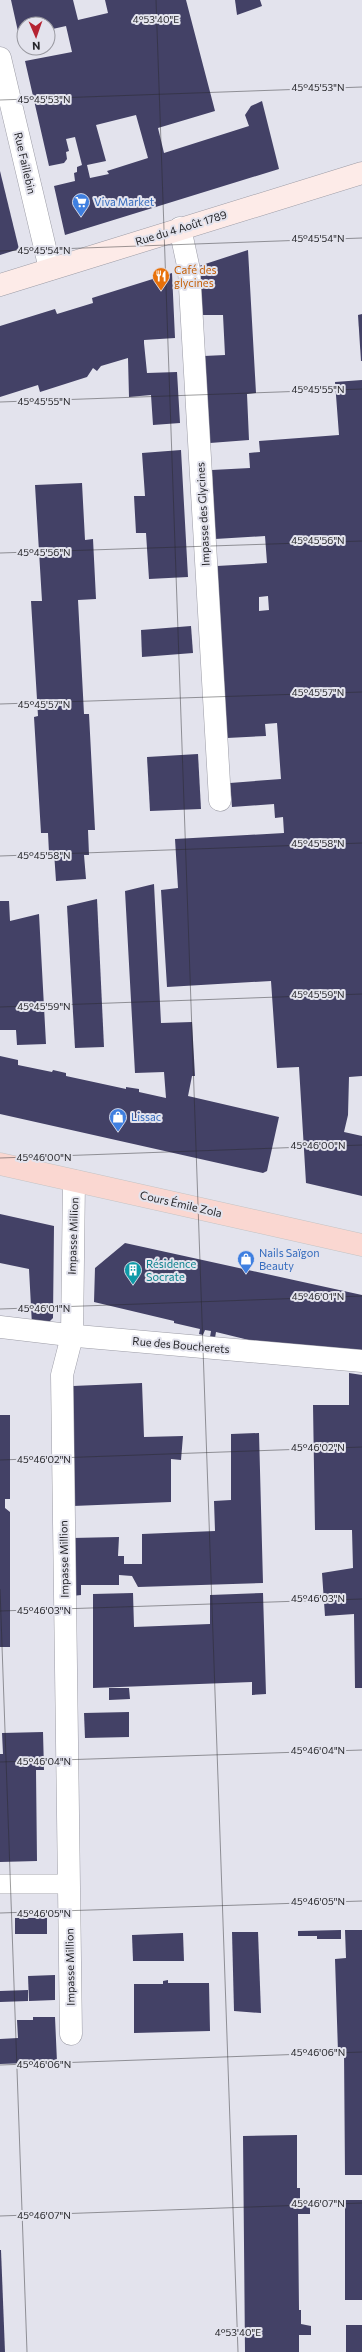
<svg xmlns="http://www.w3.org/2000/svg" width="362" height="2352" font-family="Commissioner,sans-serif">
	<style>
		.building { fill: #434166; fill-rule: evenodd }
		.lines { fill: none; stroke-linecap: round; stroke-linejoin: round }
		.lane-casing { stroke: #9c9ca6; stroke-width: 20 }
		.street-casing { stroke: #9c9ca6; stroke-width: 23 }
		.secondary-casing { stroke: #9c9ca6; stroke-width: 23 }
		.primary-casing { stroke: #c3c3c4; stroke-width: 23 }
		.lane { stroke: #fff; stroke-width: 19 }
		.street { stroke: #fff; stroke-width: 22 }
		.secondary { stroke: #fdebe8; stroke-width: 22 }
		.primary { stroke: #fad7d1; stroke-width: 22 }
		.ticks { fill: none; stroke: #27272b; stroke-width: 1; stroke-opacity: 0.45 }
		.labels { text-anchor: middle; stroke-width: 4; stroke-linejoin: round; paint-order: stroke }
		.street-label { font-size: 11px; fill: #27272b; stroke: #e3e3ed }
		.shop-label { font-size: 11px; fill: #366cbe; stroke: #e3e3ed; text-anchor: start }
		.food-label { font-size: 11px; fill: #c56008; stroke: #e3e3ed; text-anchor: start }
		.culture-label { font-size: 11px; fill: #0d838f; stroke: #e3e3ed; text-anchor: start }
		.ticks-label { font-size: 10px; text-anchor: middle; fill: #27272b; stroke: #e3e3ed; stroke-width: 4; stroke-linejoin: round; paint-order: stroke }
	</style>
	<rect width="100%" height="100%" fill="#e3e3ed"/>
	<g class="building">
		<path d="M11,0H73L78,20L108,13L105,0H186L215,111L158,128L164,153L249,126L245,115L251,106L262,101L279,169L65,235L54,186L75,181L74,173L77,172V167L82,165L75,137L66,139L69,151L66,152L67,159L64,163L49,166L25,61L72,52L66,26L48,30V24H24V35L19,36ZM136,115L148,158L107,171L109,174L90,178L87,165L106,161L96,125Z"/>
		<polygon points="235,0 260,0 262,6 237,15"/>
		<polygon points="0,171 19,249 0,255"/>
		<polygon points="248,250 256,393 247,394 249,440 210,443 204,356 225,355 223,315 202,315 199,266"/>
		<polygon points="172,273 175,338 144,340 144,343 147,373 177,372 180,423 153,425 151,395 129,397 128,358 101,366 97,371 93,368 87,377 40,392 38,385 0,397 0,326 55,309 57,314 93,303 92,298"/>
		<polygon points="362,314 362,361 361,361 358,315"/>
		<path d="M362,380V1076L349,1077L348,1115L344,1132L362,1136V1196L306,1183L299,1067L277,1068L271,981L167,987L161,890L178,888L175,839L284,833L283,817L275,818L274,804L232,807L230,783L281,779L277,723L265,724L266,736L227,738L217,566L267,563L265,536L215,539L212,470L250,468L249,453L260,452L259,441L339,435L335,382ZM268,596L269,610L259,611V597Z"/>
		<polygon points="181,450 188,577 149,579 146,533 136,533 134,496 145,496 142,453"/>
		<polygon points="82,483 85,540 93,539 96,599 78,600 84,714 89,714 95,830 88,830 89,855 84,855 86,879 56,881 54,852 49,853 48,833 41,833 34,717 38,716 31,601 42,601 35,485"/>
		<polygon points="191,626 193,653 142,657 141,630"/>
		<polygon points="198,754 201,809 150,811 147,757"/>
		<polygon points="154,884 161,1023 192,1022 195,1076 192,1076 188,1096 279,1117 267,1171 263,1173 0,1114 0,1056 18,1060 18,1065 52,1072 53,1070 66,1073 66,1076 126,1089 126,1087 139,1089 139,1092 166,1098 164,1072 135,1073 125,891"/>
		<polygon points="97,899 104,1047 75,1048 67,906"/>
		<polygon points="0,901 9,901 10,921 39,914 46,1044 17,1045 16,1030 0,1030"/>
		<polygon points="0,1214 54,1226 53,1318 45,1326 32,1325 29,1269 0,1263"/>
		<polygon points="125,1243 362,1295 362,1357 261,1343 216,1332 215,1338 210,1337 211,1331 205,1330 203,1335 199,1334 200,1329 174,1323 174,1321 94,1302 95,1268"/>
		<polygon points="349,1373 362,1375 362,1688 355,1688 354,1614 325,1616 322,1573 353,1568 352,1530 315,1530 313,1405 349,1405"/>
		<polygon points="142,1383 144,1437 183,1436 181,1460 171,1459 171,1502 73,1506 73,1386"/>
		<polygon points="0,1415 10,1415 10,1499 5,1499 5,1508 10,1512 10,1647 0,1647"/>
		<polygon points="259,1433 263,1583 138,1587 132,1576 119,1575 119,1585 81,1585 81,1595 72,1596 72,1538 119,1537 118,1556 124,1556 124,1564 142,1564 142,1534 215,1531 214,1501 231,1500 231,1434"/>
		<polygon points="133,1593 134,1627 210,1624 210,1595 263,1593 266,1694 252,1695 252,1682 93,1688 93,1594"/>
		<polygon points="109,1688 129,1688 130,1699 109,1700"/>
		<polygon points="129,1712 129,1737 85,1738 84,1713"/>
		<polygon points="43,1732 44,1770 36,1770 37,1861 0,1862 0,1754 3,1754 2,1733"/>
		<rect x="15" y="1918" width="32" height="16"/>
		<polygon points="341,1930 341,1939 317,1939 317,1936 298,1936 298,1931"/>
		<polygon points="345,1930 362,1930 362,2175 345,2175 344,2051 338,2052 335,1959 346,1958"/>
		<polygon points="232,1932 258,1932 261,2013 234,2011"/>
		<polygon points="183,1933 184,1961 133,1961 132,1935"/>
		<polygon points="55,1975 55,2000 29,2001 28,1976"/>
		<polygon points="168,1980 168,1983 209,1983 210,2031 134,2033 134,1984 163,1984 163,1981"/>
		<polygon points="28,1990 28,2001 0,2002 0,1991"/>
		<polygon points="33,2017 55,2017 57,2062 0,2064 0,2039 18,2038 17,2020 33,2020"/>
		<polygon points="297,2135 297,2188 300,2188 300,2202 307,2202 310,2205 310,2214 298,2214 299,2310 301,2310 301,2324 311,2326 311,2335 299,2335 299,2352 245,2352 243,2136"/>
		<rect x="345" y="2200" width="17" height="100"/>
		<polygon points="0,2250 1,2250 5,2352 0,2352"/>
		<rect x="346" y="2325" width="16" height="27"/>
	</g>
	<g class="lines">
		<g class="lane-casing">
			<polyline id="lane" points="0,1884 69,1884"/>
		</g>
		<g class="street-casing">
			<g id="street">
				<polyline points="0,58 50,269"/>
				<polyline points="180,228 189,270 220,800"/>
				<polyline points="0,1327 77,1336 362,1361"/>
				<polyline points="71,2034 62,1375 72,1336 74,1181"/>
			</g>
		</g>
		<g class="secondary-casing">
			<polyline id="secondary" points="0,285 362,173"/>
		</g>
		<g class="primary-casing">
			<polyline id="primary" points="0,1164 362,1245"/>
		</g>
		<use href="#lane" class="lane"/>
		<use href="#street" class="street"/>
		<use href="#secondary" class="secondary"/>
		<use href="#primary" class="primary"/>
	</g>
	<path class="ticks" d="M156,0L238,2352M0,100L362,87M0,251L362,238M0,402L362,389M0,553L362,541M0,704L362,692M0,856L362,843M0,1007L362,994M0,1158L362,1145M0,1309L362,1296M0,1460L362,1447M0,1589L27,2352M0,1611L362,1599M0,1762L362,1750M0,1913L362,1901M0,2065L362,2052M0,2216L362,2203"/>
	<defs>
		<g id="supermarket-pin" transform="scale(0.9)"><path d="M0 17L-7.5 6A9.5 9.5 0 1 1 7.5 6Z" fill="#3f7fe0" stroke="#e3e3ed"/><path d="M-6-5.5h2.5l.6 2H6L4.5 2H-2.5L-4.4-4H-6ZM-1.5 3.2a1.3 1.3 0 1 0 .1 0ZM3 3.2a1.3 1.3 0 1 0 .1 0Z" fill="#fff"/></g>
		<g id="restaurant-pin" transform="scale(0.9)"><path d="M0 17L-7.5 6A9.5 9.5 0 1 1 7.5 6Z" fill="#e8710a" stroke="#e3e3ed"/><path d="M-5-6h1v4h1v-4h1v4h1v-4h1v5L-1.5 .5V6h-2V.5L-5-1ZM5-6V6H3V1.5H1.5Q1.5-4 5-6Z" fill="#fff"/></g>
		<g id="shop-pin" transform="scale(0.9)"><path d="M0 17L-7.5 6A9.5 9.5 0 1 1 7.5 6Z" fill="#3f7fe0" stroke="#e3e3ed"/><path d="M-5-2.5h2.3a2.7 3.5 0 0 1 5.4 0H5L5.5 6h-11ZM-1.5-2.5h3a1.5 2.3 0 0 0-3 0Z" fill="#fff"/></g>
		<g id="building-pin" transform="scale(0.9)"><path d="M0 17L-7.5 6A9.5 9.5 0 1 1 7.5 6Z" fill="#0f9aa8" stroke="#e3e3ed"/><path d="M-4-6H4V6H1V3H-1V6H-4ZM-2.5-4.3h1.7v1.8h-1.7ZM.8-4.3h1.7v1.8H.8ZM-2.5-1h1.7V.8h-1.7ZM.8-1h1.7V.8H.8Z" fill="#fff"/></g>
	</defs>
	<g fill-rule="evenodd">
		<use href="#supermarket-pin" x="81" y="202"/>
		<use href="#restaurant-pin" x="161" y="276"/>
		<use href="#shop-pin" x="118" y="1117"/>
		<use href="#shop-pin" x="246" y="1259"/>
		<use href="#building-pin" x="133" y="1270"/>
	</g>
	<g class="labels">
		<g class="street-label">
			<text transform="translate(25 163) rotate(77)" y="4">Rue Faillebin</text>
			<text transform="translate(181 228) rotate(-17)" y="4">Rue du 4 Août 1789</text>
			<text transform="translate(203 514) rotate(-93)" y="4">Impasse des Glycines</text>
			<text transform="translate(181 1204) rotate(13)" y="4">Cours Émile Zola</text>
			<text transform="translate(73 1236) rotate(-88)" y="4">Impasse Million</text>
			<text transform="translate(181 1345) rotate(5)" y="4">Rue des Boucherets</text>
			<text transform="translate(64 1559) rotate(-91)" y="4">Impasse Million</text>
			<text transform="translate(70 1967) rotate(-91)" y="4">Impasse Million</text>
		</g>
		<g class="shop-label">
			<text x="94" y="206">Viva Market</text>
			<text x="131" y="1121">Lissac</text>
			<text x="259" y="1257">Nails Saïgon<tspan x="259" dy="13">Beauty</tspan></text>
		</g>
		<g class="food-label">
			<text x="174" y="274">Café des<tspan x="174" dy="13">glycines</tspan></text>
		</g>
		<g class="culture-label">
			<text x="146" y="1268">Résidence<tspan x="146" dy="13">Socrate</tspan></text>
		</g>
	</g>
	<g class="ticks-label">
		<text x="156" y="23">4°53'40"E</text>
		<text x="318" y="91">45°45'53"N</text>
		<text x="44" y="103">45°45'53"N</text>
		<text x="318" y="242">45°45'54"N</text>
		<text x="44" y="254">45°45'54"N</text>
		<text x="318" y="393">45°45'55"N</text>
		<text x="44" y="405">45°45'55"N</text>
		<text x="318" y="544">45°45'56"N</text>
		<text x="44" y="556">45°45'56"N</text>
		<text x="318" y="696">45°45'57"N</text>
		<text x="44" y="708">45°45'57"N</text>
		<text x="318" y="847">45°45'58"N</text>
		<text x="44" y="859">45°45'58"N</text>
		<text x="318" y="998">45°45'59"N</text>
		<text x="44" y="1010">45°45'59"N</text>
		<text x="318" y="1149">45°46'00"N</text>
		<text x="44" y="1161">45°46'00"N</text>
		<text x="318" y="1300">45°46'01"N</text>
		<text x="44" y="1312">45°46'01"N</text>
		<text x="318" y="1451">45°46'02"N</text>
		<text x="44" y="1463">45°46'02"N</text>
		<text x="318" y="1602">45°46'03"N</text>
		<text x="44" y="1614">45°46'03"N</text>
		<text x="318" y="1754">45°46'04"N</text>
		<text x="44" y="1765">45°46'04"N</text>
		<text x="318" y="1905">45°46'05"N</text>
		<text x="44" y="1917">45°46'05"N</text>
		<text x="318" y="2056">45°46'06"N</text>
		<text x="44" y="2068">45°46'06"N</text>
		<text x="318" y="2207">45°46'07"N</text>
		<text x="44" y="2219">45°46'07"N</text>
		<text x="238" y="2336">4°53'40"E</text>
	</g>
	<g transform="translate(36 36) rotate(178)"><circle r="19" fill="#e3e3ed" stroke="#98989f"/>
	<path d="M0-3L7 15L0 10L-7 15Z" fill="#b52332"/>
	<text y="-6" font-size="11" font-weight="bold" text-anchor="middle" fill="#27272b">N</text>
	</g>
</svg>
